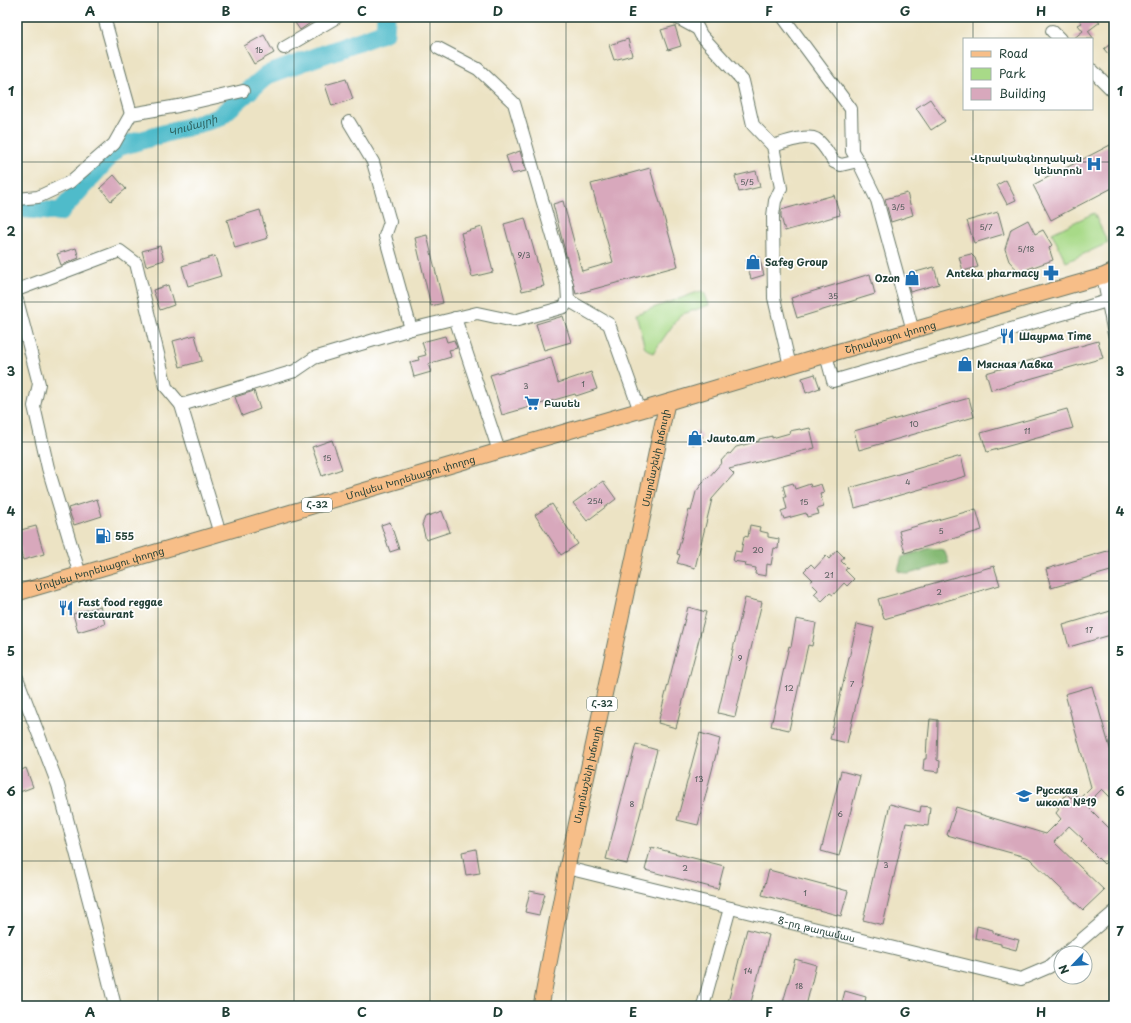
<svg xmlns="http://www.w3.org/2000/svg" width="1131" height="1023" font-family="'Playpen Sans','Noto Sans Armenian',sans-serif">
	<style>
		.green { fill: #a8da88; stroke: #648c5e }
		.forest { fill: #86ba74; stroke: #527c54 }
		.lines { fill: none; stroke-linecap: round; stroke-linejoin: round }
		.river { stroke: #4fbbca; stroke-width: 19 }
		.building { fill: #d8a8bc }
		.minor-casing { stroke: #677766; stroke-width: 14 }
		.major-casing { stroke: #677766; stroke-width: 17 }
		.minor { stroke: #fff; stroke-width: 12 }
		.major { stroke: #f7be88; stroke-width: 15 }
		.grid { fill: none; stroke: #1f3d34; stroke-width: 1; stroke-opacity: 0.55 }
		.labels { text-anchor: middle; stroke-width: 3.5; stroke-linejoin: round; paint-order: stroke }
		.number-label { font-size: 8px; fill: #4d5856 }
		.shield { fill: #fff; stroke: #627771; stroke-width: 1 }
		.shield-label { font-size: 9px; font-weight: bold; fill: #1f3d34 }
		.poi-label { font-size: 10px; font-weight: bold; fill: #1f3d34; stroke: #fff; text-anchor: start }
		.street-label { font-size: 10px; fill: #1f3d34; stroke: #fff }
		.water-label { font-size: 11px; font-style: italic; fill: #2d6361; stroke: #fff }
		.neatline { fill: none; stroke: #1f3d34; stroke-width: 1.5 }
		.grid-label { font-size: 13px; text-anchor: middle; font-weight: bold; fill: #1f3d34 }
	</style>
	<rect width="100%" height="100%" fill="#fff"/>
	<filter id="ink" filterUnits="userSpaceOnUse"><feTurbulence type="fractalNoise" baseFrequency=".025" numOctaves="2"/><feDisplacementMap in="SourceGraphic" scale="8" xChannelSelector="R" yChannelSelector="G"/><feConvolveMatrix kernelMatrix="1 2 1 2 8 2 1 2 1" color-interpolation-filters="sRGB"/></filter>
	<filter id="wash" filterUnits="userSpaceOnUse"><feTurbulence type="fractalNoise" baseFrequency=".012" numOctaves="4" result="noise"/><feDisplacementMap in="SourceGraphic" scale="16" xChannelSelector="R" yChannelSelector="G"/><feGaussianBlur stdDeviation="0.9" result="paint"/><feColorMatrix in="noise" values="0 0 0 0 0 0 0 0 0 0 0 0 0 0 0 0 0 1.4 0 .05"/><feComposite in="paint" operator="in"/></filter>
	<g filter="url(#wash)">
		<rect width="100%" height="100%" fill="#ece3c4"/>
		<g class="green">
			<polygon points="1094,213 1108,243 1066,262 1052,233"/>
			<polygon points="701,291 705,294 709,305 680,315 653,353 645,348 636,314"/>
		</g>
		<polygon class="forest" points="930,548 944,550 949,563 908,574 898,571 902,557"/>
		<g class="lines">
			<path class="river" id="s1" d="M17,208L60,212L118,147L218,118L267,75L385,32L386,17"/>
		</g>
		<g id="blocks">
			<g class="building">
				<polygon points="291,17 319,17 300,30"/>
				<polygon points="1077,17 1096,17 1100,22 1088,31 1094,39 1073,39 1083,31 1078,25 1082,23"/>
				<polygon points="675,26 681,46 668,50 661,30"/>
				<polygon points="264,35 274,53 254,64 244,46"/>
				<polygon points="628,39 632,55 614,60 609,45"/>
				<polygon points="1114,41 1114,61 1104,49"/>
				<polygon points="346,79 353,99 332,106 325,85"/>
				<polygon points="930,99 945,121 931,130 916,108"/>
				<polygon points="1114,143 1114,187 1051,220 1033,185"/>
				<polygon points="520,151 526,171 512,174 506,156"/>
				<polygon points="650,168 678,266 576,294 553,204 563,201 582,271 613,262 591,184"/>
				<polygon points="756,171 760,187 739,192 735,176"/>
				<polygon points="114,175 126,189 111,201 100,188"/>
				<polygon points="1006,180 1016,200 1007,204 997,185"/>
				<polygon points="907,193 913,215 891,222 885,199"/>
				<polygon points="834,195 840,215 785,231 781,217 781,210"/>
				<polygon points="260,210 268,238 235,248 227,220"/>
				<polygon points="998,212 1004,234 974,243 967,221"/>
				<polygon points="525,218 544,286 522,291 504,224"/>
				<polygon points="1028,220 1035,234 1043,230 1052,245 1049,248 1053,260 1019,272 1009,261 1005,249 1011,229"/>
				<polygon points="482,227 493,272 472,277 461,233"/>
				<polygon points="427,235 443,303 431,306 415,238"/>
				<polygon points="160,246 164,260 146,266 142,251"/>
				<polygon points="76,248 79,258 61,265 57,254"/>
				<polygon points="971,254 975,258 978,267 963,271 959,257"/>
				<polygon points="215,256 221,276 188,286 182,266"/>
				<polygon points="759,257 764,275 751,279 746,260"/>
				<polygon points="934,267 939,284 910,292 905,275"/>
				<polygon points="870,274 875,294 797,318 791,298"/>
				<polygon points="168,285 174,305 160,310 153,290"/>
				<polygon points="563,316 571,342 544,350 536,324"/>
				<polygon points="195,335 202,361 180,367 173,341"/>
				<polygon points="445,336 447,342 454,340 457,348 449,350 451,357 428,364 431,372 414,377 410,362 419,360 418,357 426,355 422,342"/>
				<polygon points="1098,341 1103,358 991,390 986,373"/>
				<polygon points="551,357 558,383 591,372 597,389 576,396 575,394 502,415 490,375"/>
				<polygon points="815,374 820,388 806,393 802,378"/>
				<polygon points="254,391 260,409 242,416 235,397"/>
				<polygon points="969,398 974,417 859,450 854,431"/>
				<polygon points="1067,409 1073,428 987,452 981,433"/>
				<polygon points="810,428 815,448 729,469 734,474 712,499 695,568 677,563 680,555 677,554 689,510 691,511 696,492 707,477 708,478 722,462 721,461 728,453 730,454 736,447 759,441 759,439 772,436 772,438 790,433 789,431 800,429 801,430"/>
				<polygon points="697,430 703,437 693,445 688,438"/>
				<polygon points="332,440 342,469 322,476 312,447"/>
				<polygon points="961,456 966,476 855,508 850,488"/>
				<polygon points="603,481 616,499 587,521 573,503"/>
				<polygon points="793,483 795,489 810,484 811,487 821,484 824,493 820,494 824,507 817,509 819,514 807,517 806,513 784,519 781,511 787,509 784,497 786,497 783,486"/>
				<polygon points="97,499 102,516 74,525 68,508"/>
				<polygon points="552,504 578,544 561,555 535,515"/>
				<polygon points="976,509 982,530 905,553 899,531"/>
				<polygon points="442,511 450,532 426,540 422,525 425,517"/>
				<polygon points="390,522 399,549 390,552 381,525"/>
				<polygon points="750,525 760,527 759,531 768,533 768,537 779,539 778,549 774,548 771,565 767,564 766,576 755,574 756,568 745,566 746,563 733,561 735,551 741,552 744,536 748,537"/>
				<polygon points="36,526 44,554 23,560 17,540 17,531"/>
				<polygon points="1114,549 1114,570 1051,588 1046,569"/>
				<polygon points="837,550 844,557 841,561 848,568 845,570 854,579 847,586 844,583 833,595 830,593 822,601 814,594 818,590 810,582 813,580 804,571 811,564 815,568 826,556 829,559"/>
				<polygon points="994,566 1000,585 884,619 878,599"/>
				<polygon points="745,598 762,602 735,717 718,713"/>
				<polygon points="100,606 105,624 78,632 73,614"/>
				<polygon points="688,607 706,612 676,728 658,723"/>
				<polygon points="1114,610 1114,634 1069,647 1063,625"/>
				<polygon points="796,619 816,623 812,646 808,645 789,730 771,726 789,646 791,647"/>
				<polygon points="857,624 874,628 847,743 830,739"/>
				<polygon points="1092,686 1114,762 1114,801 1102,789 1086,805 1114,833 1114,854 1104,864 1081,841 1083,839 1069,826 1054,842 1104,890 1083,910 1029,858 947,835 956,807 1046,834 1061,819 1056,813 1059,809 1056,805 1067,794 1071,798 1075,794 1080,798 1091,787 1065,694"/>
				<polygon points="930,719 938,720 937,760 940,761 939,772 923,770 924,759 926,759 927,739 928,739"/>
				<polygon points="700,733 720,739 698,825 677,820"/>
				<polygon points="636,744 657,750 627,864 606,859"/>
				<polygon points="26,768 33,787 17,793 17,772"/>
				<polygon points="841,771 860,776 839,856 821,851"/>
				<polygon points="890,804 920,812 921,806 930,807 928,826 906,823 883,925 863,920"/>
				<polygon points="651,847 724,866 718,889 645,870"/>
				<polygon points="476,849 480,873 466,875 462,852"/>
				<polygon points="769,870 848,891 841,916 762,895"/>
				<polygon points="530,891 545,894 539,915 525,912"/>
				<polygon points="977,926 993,930 993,933 1019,940 1016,950 1001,946 1001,944 975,938"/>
				<polygon points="747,929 769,935 750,1006 727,1006"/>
				<polygon points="795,959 816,965 806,1006 782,1006"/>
				<polygon points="845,991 866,997 864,1006 841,1006"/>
			</g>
		</g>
	</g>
	<g filter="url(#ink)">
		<use href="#blocks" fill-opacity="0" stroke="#677766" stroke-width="1"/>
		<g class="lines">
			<g class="minor-casing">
				<g id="minor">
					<polyline points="104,17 131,114"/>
					<polyline points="676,17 698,29"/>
					<polyline points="692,17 701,35 743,81 753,125 773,146 781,188 775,201 773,216 774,298 790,366"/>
					<polyline points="783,17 851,109 852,151 858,161 877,200 913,331"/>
					<polyline points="1052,31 1060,39"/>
					<polyline points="284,48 337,17"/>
					<polyline points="1092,70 1114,92"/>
					<polyline points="349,122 373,162 390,222 385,236 411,329"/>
					<path d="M773,146C783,143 807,134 816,139C824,144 829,155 834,162L841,165L858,161"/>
					<polyline points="17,199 38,197 70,182 114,144 131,114 178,106 243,91"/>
					<polyline points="1103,276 1114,334"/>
					<polyline points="17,290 120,251 136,263 166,387 181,405 220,534"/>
					<polyline points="17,300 39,384 34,406 48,468 80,575"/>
					<polyline points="568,300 609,324 640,411"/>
					<polyline points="455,318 499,451"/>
					<polyline points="826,355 833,381 1107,301"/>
					<polyline points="181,405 295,371 314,358 411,329 477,313 514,321 564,307 568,300 567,285 514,103 478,69 438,48"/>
					<polyline points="17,678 58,785 89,901 115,1006"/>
					<path id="s2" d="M567,868L1021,979L1049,967L1061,957"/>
					<polyline points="1066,953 1114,912"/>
					<polyline points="703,1006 730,908"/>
				</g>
			</g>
			<g class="major-casing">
				<g id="major">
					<path id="s3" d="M17,593L499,451L655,406L826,355L1103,276L1114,271"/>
					<path id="s4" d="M541,1006L567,868L667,403"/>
				</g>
			</g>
			<use href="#minor" class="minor"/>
			<use href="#major" class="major"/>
		</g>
	</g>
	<path class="grid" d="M158,17V1006M294,17V1006M430,17V1006M566,17V1006M701,17V1006M837,17V1006M973,17V39M973,109V1006M17,162H1114M17,302H1114M17,442H1114M17,581H1114M17,721H1114M17,861H1114"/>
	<defs>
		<g id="hospital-bare" transform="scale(1.2)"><path d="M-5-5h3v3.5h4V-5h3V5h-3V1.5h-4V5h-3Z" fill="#1f6fb2" stroke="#fff" stroke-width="2.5" paint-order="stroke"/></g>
		<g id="shop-bare" transform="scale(1.2)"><path d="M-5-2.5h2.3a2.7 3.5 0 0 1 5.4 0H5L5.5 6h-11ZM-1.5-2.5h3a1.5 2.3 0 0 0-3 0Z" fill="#1f6fb2" stroke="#fff" stroke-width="2.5" paint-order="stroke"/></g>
		<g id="pharmacy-bare" transform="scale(1.2)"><path d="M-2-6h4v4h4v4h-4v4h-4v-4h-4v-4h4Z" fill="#1f6fb2" stroke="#fff" stroke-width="2.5" paint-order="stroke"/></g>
		<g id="restaurant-bare" transform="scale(1.2)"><path d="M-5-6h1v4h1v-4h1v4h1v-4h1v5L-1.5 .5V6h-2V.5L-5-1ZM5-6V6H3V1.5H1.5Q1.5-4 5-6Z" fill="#1f6fb2" stroke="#fff" stroke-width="2.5" paint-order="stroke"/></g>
		<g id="supermarket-bare" transform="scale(1.2)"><path d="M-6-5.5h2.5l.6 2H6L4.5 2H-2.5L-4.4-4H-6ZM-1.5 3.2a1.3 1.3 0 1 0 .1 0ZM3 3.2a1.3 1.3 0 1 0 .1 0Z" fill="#1f6fb2" stroke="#fff" stroke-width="2.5" paint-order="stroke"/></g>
		<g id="fuel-bare" transform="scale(1.2)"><path d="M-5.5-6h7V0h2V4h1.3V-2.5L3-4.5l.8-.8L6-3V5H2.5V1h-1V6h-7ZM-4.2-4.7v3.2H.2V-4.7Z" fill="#1f6fb2" stroke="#fff" stroke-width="2.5" paint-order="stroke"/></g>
		<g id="school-bare" transform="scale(1.2)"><path d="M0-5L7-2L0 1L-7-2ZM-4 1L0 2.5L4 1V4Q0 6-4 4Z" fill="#1f6fb2" stroke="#fff" stroke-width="2.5" paint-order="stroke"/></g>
	</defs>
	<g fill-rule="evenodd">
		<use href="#hospital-bare" x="1094" y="164"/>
		<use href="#shop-bare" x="753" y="262"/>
		<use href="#pharmacy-bare" x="1051" y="273"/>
		<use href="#shop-bare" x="912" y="278"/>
		<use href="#restaurant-bare" x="1007" y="336"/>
		<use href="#shop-bare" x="965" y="364"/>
		<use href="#supermarket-bare" x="532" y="403"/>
		<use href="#shop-bare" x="695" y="438"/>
		<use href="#fuel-bare" x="103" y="536"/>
		<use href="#restaurant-bare" x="66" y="608"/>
		<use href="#school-bare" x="1024" y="796"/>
	</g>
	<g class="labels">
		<g class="number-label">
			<text x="259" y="53">1b</text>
			<text x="747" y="185">5/5</text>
			<text x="898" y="210">3/5</text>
			<text x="986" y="230">5/7</text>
			<text x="1026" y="252">5/18</text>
			<text x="524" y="258">9/3</text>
			<text x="833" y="299">35</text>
			<text x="583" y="387">1</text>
			<text x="526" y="389">3</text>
			<text x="914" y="427">10</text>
			<text x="1027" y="434">11</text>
			<text x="327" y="461">15</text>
			<text x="908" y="485">4</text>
			<text x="595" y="504">254</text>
			<text x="804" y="505">15</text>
			<text x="941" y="534">5</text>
			<text x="758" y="553">20</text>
			<text x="829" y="578">21</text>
			<text x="939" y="595">2</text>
			<text x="1089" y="633">17</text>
			<text x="740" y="661">9</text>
			<text x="852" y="687">7</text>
			<text x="789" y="691">12</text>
			<text x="699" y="782">13</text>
			<text x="632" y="807">8</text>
			<text x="840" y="817">6</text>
			<text x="886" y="868">3</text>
			<text x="685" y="871">2</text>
			<text x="805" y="896">1</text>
			<text x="748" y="974">14</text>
			<text x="799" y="989">18</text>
		</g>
		<g class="shield">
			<rect x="302" y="498" width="30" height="14" rx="3"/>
			<rect x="587" y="697" width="30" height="14" rx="3"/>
		</g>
		<g class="shield-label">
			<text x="317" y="508">Հ-32</text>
			<text x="602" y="707">Հ-32</text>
		</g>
		<g class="poi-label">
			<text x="1082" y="162" text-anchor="end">Վերականգնողական<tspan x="1082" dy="12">կենտրոն</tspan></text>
			<text x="765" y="266">Safeg Group</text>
			<text x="1039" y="277" text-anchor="end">Anteka pharmacy</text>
			<text x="900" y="282" text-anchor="end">Ozon</text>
			<text x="1019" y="340">Шаурма Time</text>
			<text x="977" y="368">Мясная Лавка</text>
			<text x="544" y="407">Բասեն</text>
			<text x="707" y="442">Jauto.am</text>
			<text x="115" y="540">555</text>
			<text x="78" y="606">Fast food reggae<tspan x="78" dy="12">restaurant</tspan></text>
			<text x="1036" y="794">Русская<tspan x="1036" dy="12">школа №19</tspan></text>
		</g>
		<g class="street-label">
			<text dy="4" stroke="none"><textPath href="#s3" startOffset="910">Շիրակացու փողոց</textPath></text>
			<text dy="4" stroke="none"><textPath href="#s4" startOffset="560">Մարմաշենի խճուղի</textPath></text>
			<text dy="4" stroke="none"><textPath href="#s3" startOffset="410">Մովսես Խորենացու փողոց</textPath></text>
			<text dy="4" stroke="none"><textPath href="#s3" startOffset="86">Մովսես Խորենացու փողոց</textPath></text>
			<text dy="4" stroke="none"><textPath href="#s4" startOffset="236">Մարմաշենի խճուղի</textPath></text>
			<text dy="4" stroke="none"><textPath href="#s2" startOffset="257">8-րդ թաղամաս</textPath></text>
		</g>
		<g class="water-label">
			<text dy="4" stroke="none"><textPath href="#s1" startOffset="208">Կումայրի</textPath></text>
		</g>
	</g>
	<rect width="1131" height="1023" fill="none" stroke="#fff" stroke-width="44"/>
	<rect x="963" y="38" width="130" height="72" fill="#ffffff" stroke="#a5b1ae"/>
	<rect x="971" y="51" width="20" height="6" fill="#f7be88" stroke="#a5b1ae"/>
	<text x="999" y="58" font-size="12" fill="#1f3d34">Road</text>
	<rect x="971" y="68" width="20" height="12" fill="#a8da88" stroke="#a5b1ae"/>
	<text x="999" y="78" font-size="12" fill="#1f3d34">Park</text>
	<rect x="971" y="88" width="20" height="12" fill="#d8a8bc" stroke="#a5b1ae"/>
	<text x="999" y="98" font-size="12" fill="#1f3d34">Building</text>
	<g transform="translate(1073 965) rotate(245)"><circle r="19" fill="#ffffff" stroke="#a5b1ae"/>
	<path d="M0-3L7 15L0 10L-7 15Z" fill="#1f6fb2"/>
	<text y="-6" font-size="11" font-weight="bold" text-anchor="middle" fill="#1f3d34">N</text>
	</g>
	<rect x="22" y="22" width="1087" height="979" class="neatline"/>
	<g class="grid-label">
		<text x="90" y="16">A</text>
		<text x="226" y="16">B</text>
		<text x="362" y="16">C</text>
		<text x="498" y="16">D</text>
		<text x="633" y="16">E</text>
		<text x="769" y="16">F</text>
		<text x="905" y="16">G</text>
		<text x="1041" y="16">H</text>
		<text x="11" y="96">1</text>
		<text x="1120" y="96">1</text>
		<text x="11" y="236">2</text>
		<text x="1120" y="236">2</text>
		<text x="11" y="376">3</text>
		<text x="1120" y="376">3</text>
		<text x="11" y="516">4</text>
		<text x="1120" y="516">4</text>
		<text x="11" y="656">5</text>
		<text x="1120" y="656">5</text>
		<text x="11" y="796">6</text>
		<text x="1120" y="796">6</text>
		<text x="11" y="936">7</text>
		<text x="1120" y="936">7</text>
		<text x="90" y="1017">A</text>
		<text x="226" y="1017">B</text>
		<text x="362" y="1017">C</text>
		<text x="498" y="1017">D</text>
		<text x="633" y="1017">E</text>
		<text x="769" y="1017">F</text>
		<text x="905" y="1017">G</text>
		<text x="1041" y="1017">H</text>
	</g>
</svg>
